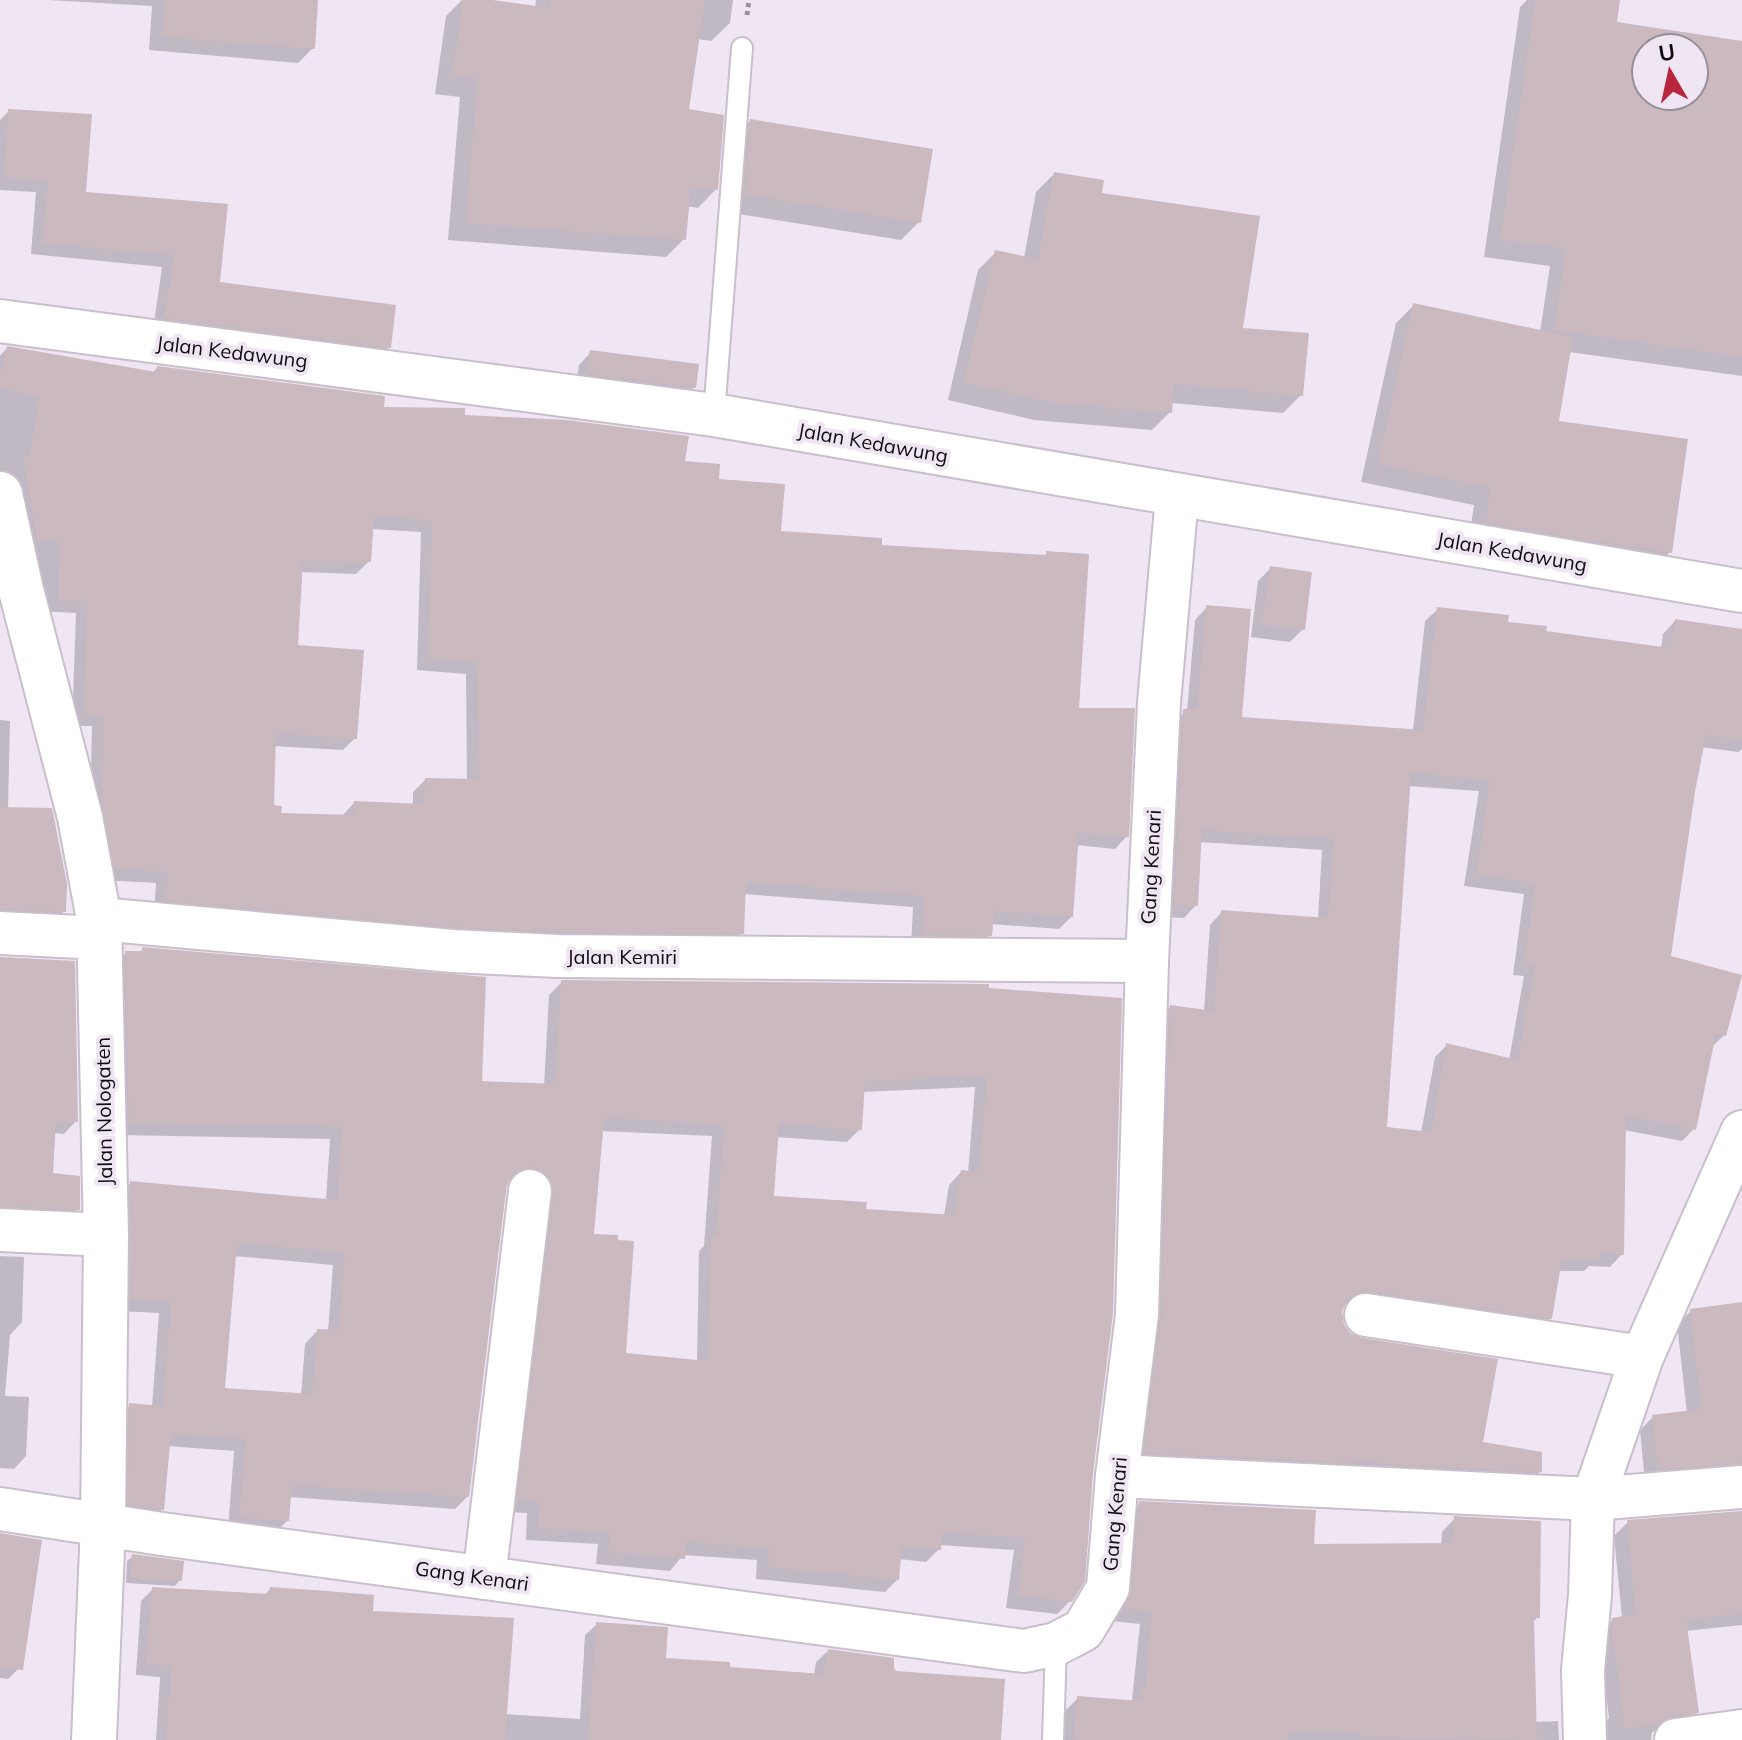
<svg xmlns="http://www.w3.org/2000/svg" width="1742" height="1740" font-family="Mulish,sans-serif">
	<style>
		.shadow { fill: #0003; fill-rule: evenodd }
		.building { fill: #cab9bf; fill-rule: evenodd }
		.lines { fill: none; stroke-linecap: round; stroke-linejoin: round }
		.service-casing { stroke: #c9bfcb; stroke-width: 24 }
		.minor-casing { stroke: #c9bfcb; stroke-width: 46 }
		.secondary-casing { stroke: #c9bfcb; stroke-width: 48 }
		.path { stroke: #99919b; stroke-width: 5; stroke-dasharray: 4 4; stroke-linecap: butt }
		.service { stroke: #fff; stroke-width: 20 }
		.minor { stroke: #fff; stroke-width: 42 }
		.secondary { stroke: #fff; stroke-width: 44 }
		.labels { text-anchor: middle; stroke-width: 8; stroke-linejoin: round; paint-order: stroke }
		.street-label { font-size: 20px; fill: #0f0c10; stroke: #f0e6f3 }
	</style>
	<rect width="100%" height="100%" fill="#f0e6f3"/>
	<g class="shadow">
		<polygon points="48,0 316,0 313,48 298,63 149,50 152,6"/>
		<polygon points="462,0 535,8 536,0 733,0 730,23 711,41 697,39 687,111 716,189 698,208 687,206 684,239 666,257 448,240 460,97 435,94 446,16"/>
		<path d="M1527,0H1611L1614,23L1742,43V376L1569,352L1557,423L1670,552L1652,570L1469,540L1474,505L1361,482L1396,323L1414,305L1540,332L1550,266L1484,257L1520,7ZM1646,48H1694V96H1646Z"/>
		<polygon points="9,111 84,194 218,284 389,347 377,360 153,330 162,267 31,254 36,192 0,190 0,120"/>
		<polygon points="750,121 919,222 901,240 726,212 732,139"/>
		<polygon points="1054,174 1100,194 1301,395 1283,413 1171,403 1170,412 1152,430 1034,420 948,400 978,270 996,252 1024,258 1036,192"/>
		<path d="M7,348L152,373L157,368L382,409L463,417L683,463L717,480L779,533L880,546L1043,557L1047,553L1077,710L1127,836L1115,849L1076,845L1071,917L1059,929L991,924L990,935L978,947H911L913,907L744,894L742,933L730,945L545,943L154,913L156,883L103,880L90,815L92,726H72L76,613L38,611L0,485V356ZM371,529L421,532L417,670L466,674L467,780H425L413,792V806L354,803L341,817L279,815L272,807L273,746L343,750L355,738L296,647L300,572L356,574L369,561Z"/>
		<polygon points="591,352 694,387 681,400 576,386 579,365"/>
		<polygon points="1270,569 1303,629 1290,642 1251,637 1258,581"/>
		<path d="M1207,607L1239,719L1413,731L1425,621L1438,609L1544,633L1661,649L1663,634L1675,621L1742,631V749L1738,752L1701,747L1669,958L1724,1035L1711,1048L1694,1129L1682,1141L1624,1130L1622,1254L1610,1267L1589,1266L1584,1271H1558L1550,1318L1538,1330L1356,1303L1343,1304L1340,1310L1342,1325L1349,1335L1481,1444L1540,1472L1528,1484L1133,1465L1158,1019L1170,1007L1204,1011L1210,925L1222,912L1318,919L1322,850L1199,842L1196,905L1184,918L1162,917L1171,723L1187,711L1195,620ZM1408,786L1479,791L1464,886L1524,894L1513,975L1524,976L1509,1060L1447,1045L1435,1057L1421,1133L1385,1128Z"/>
		<polygon points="0,720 10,721 8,809 64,911 52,924 0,921"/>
		<path d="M143,949L480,1083L544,1086L549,995L562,982L987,986L1070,1601L1057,1614L1006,1608L1014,1550L939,1545V1549L926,1562L899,1559L898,1579L885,1592L756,1579L757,1560L683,1555L670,1571L596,1564L598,1544L526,1540L527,1513L506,1512L520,1179L507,1181L468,1496L455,1509L289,1497L288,1520L275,1533L228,1530L234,1451L168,1446L162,1509L150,1522L116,1517L117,1418L130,1405L152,1407L159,1313L119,1311L118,1195L131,1183L326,1201L330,1139L117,1135L113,966L126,953H139ZM975,1087L968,1173L961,1172L949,1185L944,1216L864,1211L772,1197L776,1137L847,1142L860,1129L862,1092ZM601,1131L712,1136L704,1246L699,1251L697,1362L624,1355L592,1235ZM234,1256L333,1265L328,1332L317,1331L305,1344L301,1396L223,1390Z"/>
		<polygon points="0,959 76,1121 64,1134 53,1133 50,1175 78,1209 66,1221 0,1218"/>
		<polygon points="0,1256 24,1257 22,1322 10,1335 5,1396 29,1397 26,1456 14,1469 0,1468"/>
		<polygon points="1742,1304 1742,1481 1645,1482 1640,1430 1653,1417 1687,1413 1677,1324 1691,1311"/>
		<polygon points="1140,1503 1312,1546 1441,1545 1442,1532 1455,1518 1538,1617 1532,1623 1534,1722 1558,1721 1559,1740 1062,1740 1065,1711 1078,1698 1130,1702 1132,1700 1140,1624 1112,1621 1127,1516"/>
		<polygon points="1742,1513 1742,1625 1685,1631 1697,1712 1684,1725 1652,1732 1651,1740 1595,1740 1596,1731 1609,1718 1599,1633 1613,1620 1622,1618 1614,1536 1628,1522"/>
		<polygon points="0,1534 21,1666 8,1679 0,1678"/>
		<polygon points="133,1556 180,1580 175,1586 126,1583 127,1561"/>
		<polygon points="153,1589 264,1596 270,1589 371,1613 505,1714 580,1719 585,1635 597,1624 664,1660 728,1669 814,1675 816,1662 828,1651 892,1669 998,1740 156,1740 160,1677 136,1675 141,1601"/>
	</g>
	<g class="building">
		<polygon points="165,0 318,0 315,49 162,37"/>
		<polygon points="463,0 493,0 550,8 551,0 705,0 689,109 724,115 718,190 691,186 686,240 466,223 477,79 452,76"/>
		<path d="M1535,0H1620L1617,22L1742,41V357L1554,330L1566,249L1500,240ZM1646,48H1694V96H1646Z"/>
		<polygon points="8,109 92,114 86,192 228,204 220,282 396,305 391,348 164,318 174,255 42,243 48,181 4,178"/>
		<polygon points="750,119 933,149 921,223 744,194"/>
		<polygon points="1054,172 1104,180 1102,193 1260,216 1243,328 1309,333 1303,396 1174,384 1172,413 1053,403 964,382 995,250 1038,259"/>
		<polygon points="1413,303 1573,337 1559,421 1688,439 1672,553 1486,523 1490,488 1378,464"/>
		<path d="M7,346L156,372L157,366L385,396L384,407L465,408V415L567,420L689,436L685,461L720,464L719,479L785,484L781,531L882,538V545L1046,555V551L1089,554L1079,708H1135L1129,837L1079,833L1073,917L994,911L992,936L922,935L924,896L746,882L744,934L559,932L455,927L166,901L168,872L115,869L102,802L104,715L84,714L87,601L58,600L59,539L37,542L23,457L29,456L40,397L0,388V375ZM374,517L432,520L428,659L477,662L479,779L425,778L424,804L354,801L353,815L281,813L282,806L274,805L276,733L357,739L364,650L298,645L303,561L371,562Z"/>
		<polygon points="590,350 699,364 696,388 587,374"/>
		<polygon points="1270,566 1312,572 1305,630 1262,625"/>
		<path d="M1206,605L1251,609L1242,717L1423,730L1437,607L1509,615L1508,622L1547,626L1546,631L1670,648L1675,619L1742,629V740L1706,735L1695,792L1671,956L1742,975L1726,1036L1716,1034L1696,1130L1626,1116L1624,1255L1599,1254L1598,1260L1562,1259L1552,1319L1370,1291L1357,1293L1348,1299L1342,1311L1344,1324L1350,1333L1362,1338L1498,1359L1483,1442L1542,1452V1472L1393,1465L1351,1458V1463L1144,1453L1161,1316L1170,1005L1214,1011L1221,910L1328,918L1334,839L1202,830L1198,906L1174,905L1183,709H1197ZM1411,773L1490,780L1476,875L1535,883L1524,963L1535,964L1518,1060L1446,1043L1431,1132L1387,1127Z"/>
		<polygon points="0,807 52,808 67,884 66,912 0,909"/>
		<path d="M142,947L486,977L482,1081L555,1084L561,980L989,984V988L1122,998L1113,1313L1093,1473L1085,1581L1072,1602L1018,1595L1025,1538L942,1532L941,1550L902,1546L899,1580L768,1567L769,1548L686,1542L685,1559L608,1552L610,1532L537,1528L539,1501L517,1500L554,1194L552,1182L545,1172L532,1167L520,1169L511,1176L506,1188L469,1497L292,1485L289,1521L239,1518L246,1439L171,1433L164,1510L128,1504L129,1403L163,1406L171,1301L130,1299V1181L337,1200L342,1127L129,1123L125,951H142ZM987,1076L979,1172L961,1170L954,1215L866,1209L867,1202L774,1196L779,1124L862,1130L865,1081ZM614,1118L724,1125L716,1236H711L708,1361L626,1353L634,1241L618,1240V1235L594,1234L604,1119ZM237,1243L345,1253L339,1330L317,1329L312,1394L225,1388Z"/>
		<polygon points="0,957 75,961 78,1122 56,1122 53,1173 80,1176 80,1210 0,1206"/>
		<polygon points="1742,1302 1742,1463 1658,1470 1652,1415 1701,1409 1690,1309"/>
		<polygon points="1139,1501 1316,1510 1314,1544 1453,1543 1454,1516 1541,1521 1540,1618 1534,1618 1537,1740 1360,1737 1360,1732 1288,1731 1288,1740 1073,1740 1077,1696 1141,1701 1141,1688 1145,1688 1152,1611 1124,1608 1132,1590"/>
		<polygon points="1742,1511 1742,1614 1686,1619 1699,1713 1672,1716 1659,1724 1625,1729 1611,1628 1612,1618 1635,1614 1627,1520"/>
		<polygon points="0,1533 42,1540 23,1670 0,1668"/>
		<polygon points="132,1554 184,1561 182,1581 130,1578"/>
		<polygon points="152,1587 269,1594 270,1587 327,1591 374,1595 373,1611 514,1618 505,1740 166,1740 171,1666 146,1664"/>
		<polygon points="596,1622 668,1627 666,1658 730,1662 730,1667 823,1674 828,1649 894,1658 894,1668 896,1671 1005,1679 1001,1740 588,1740"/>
	</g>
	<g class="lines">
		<g class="service-casing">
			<g id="service">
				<polyline points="714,415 742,48"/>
				<polyline points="1053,1740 1056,1644"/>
			</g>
		</g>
		<g class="minor-casing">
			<g id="minor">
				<polyline points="0,321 714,415 1742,591"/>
				<polyline points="99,919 453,951 558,956 1147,961"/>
				<polyline points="0,933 100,938"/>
				<polyline points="0,1230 106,1235"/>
				<polyline points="1366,1315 1642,1357"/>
				<polyline points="1117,1476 1593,1499 1742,1487"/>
				<polyline points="0,1509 162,1534 1024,1651 1056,1644 1083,1630 1108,1588 1117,1476 1137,1315 1147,961 1159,703 1177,496"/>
				<polyline points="484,1578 530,1191"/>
				<polyline points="1585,1740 1583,1670 1590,1595 1593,1499 1642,1357 1742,1132"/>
				<polyline points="1676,1740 1742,1731"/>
			</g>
		</g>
		<g class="secondary-casing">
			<polyline id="secondary" points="0,494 21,590 80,817 99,919 106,1235 103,1525 94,1740"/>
		</g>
		<polyline class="path" points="747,15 749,0"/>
		<use href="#service" class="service"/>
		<use href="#minor" class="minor"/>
		<use href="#secondary" class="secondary"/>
	</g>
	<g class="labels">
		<g class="street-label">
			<text transform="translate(232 352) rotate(7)" y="7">Jalan Kedawung</text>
			<text transform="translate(873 443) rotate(10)" y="7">Jalan Kedawung</text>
			<text transform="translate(1512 552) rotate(10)" y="7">Jalan Kedawung</text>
			<text transform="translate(1151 867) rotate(-87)" y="7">Gang Kenari</text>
			<text x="622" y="964">Jalan Kemiri</text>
			<text transform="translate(104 1111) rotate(-91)" y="7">Jalan Nologaten</text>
			<text transform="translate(1115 1514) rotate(-85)" y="7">Gang Kenari</text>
			<text transform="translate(472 1576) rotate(8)" y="7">Gang Kenari</text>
		</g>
	</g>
	<g transform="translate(1670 72) rotate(351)"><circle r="38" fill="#f0e6f3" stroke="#968f98" stroke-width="2"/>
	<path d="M0-6L14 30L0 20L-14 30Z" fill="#b7263c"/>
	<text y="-12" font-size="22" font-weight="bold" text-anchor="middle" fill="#0f0c10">U</text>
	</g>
</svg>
